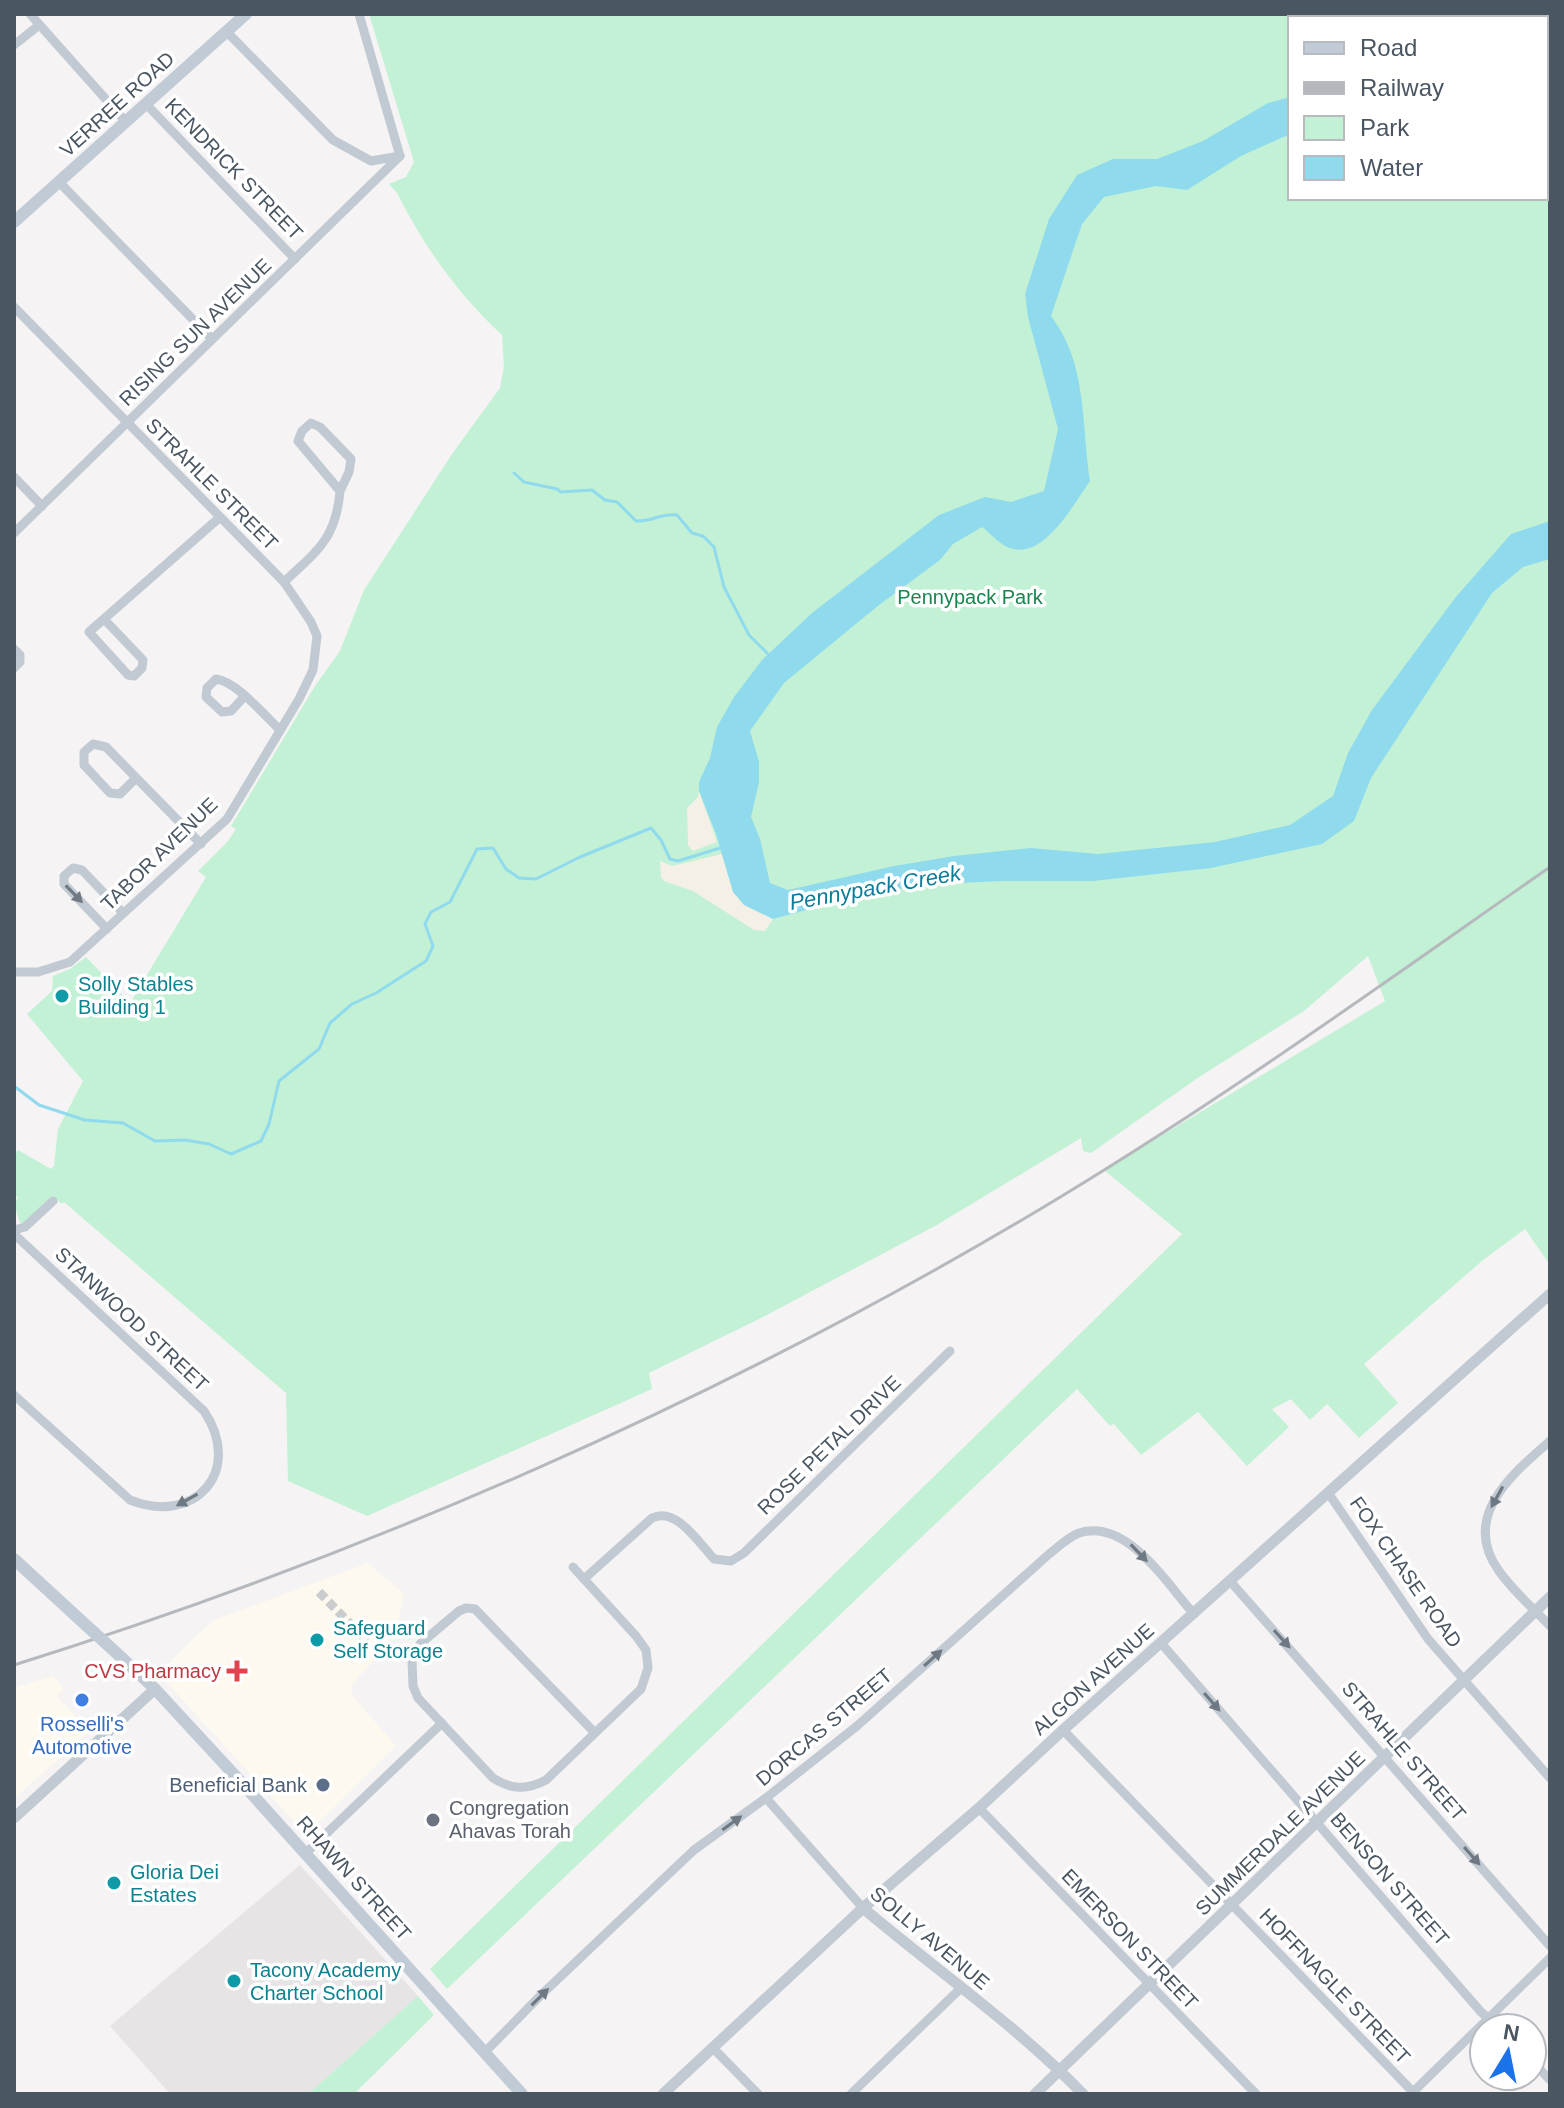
<svg xmlns="http://www.w3.org/2000/svg" width="1564" height="2108" font-family="Helvetica,sans-serif">
	<style>
		.commercial { fill: #fdf9ef }
		.education { fill: #e6e4e5 }
		.green { fill: #c3f1d5; fill-rule: evenodd }
		.sand { fill: #f5f0e5 }
		.water { fill: #90daee }
		.lines { fill: none; stroke-linecap: round; stroke-linejoin: round }
		.stream { stroke: #90daee; stroke-width: 3 }
		.minor-tunnel { stroke: #caccce; stroke-width: 9; stroke-dasharray: 9 4.5; stroke-linecap: butt }
		.minor { stroke: #c1cad2; stroke-width: 9 }
		.tertiary { stroke: #c1cad2; stroke-width: 11 }
		.secondary { stroke: #c1cbd6; stroke-width: 12 }
		.rail { stroke: #b5b8bd; stroke-width: 3 }
		.secondary-bridge { stroke: #c1cbd6; stroke-width: 12 }
		.oneway { fill: #6e7983 }
		.culture-dot { fill: #0f9aa8; stroke: #fff; stroke-width: 3 }
		.health-dot { fill: #e0444e; stroke: #fff; stroke-width: 3 }
		.shop-dot { fill: #3f7fe0; stroke: #fff; stroke-width: 3 }
		.service-dot { fill: #5c6f8a; stroke: #fff; stroke-width: 3 }
		.worship-dot { fill: #6b7280; stroke: #fff; stroke-width: 3 }
		.labels { text-anchor: middle; stroke-width: 7; stroke-linejoin: round; paint-order: stroke }
		.street-label { font-size: 20px; fill: #4a5661; stroke: #fff }
		.park-label { font-size: 20px; fill: #17864f; stroke: #fff }
		.culture-label { font-size: 20px; fill: #0d838f; stroke: #fff; text-anchor: start }
		.health-label { font-size: 20px; fill: #be3a42; stroke: #fff; text-anchor: end }
		.shop-label { font-size: 20px; fill: #366cbe; stroke: #fff }
		.service-label { font-size: 20px; fill: #4e5e75; stroke: #fff; text-anchor: end }
		.worship-label { font-size: 20px; fill: #5b616d; stroke: #fff; text-anchor: start }
		.water-label { font-size: 22px; font-style: italic; fill: #0c7c9b; stroke: #fff }
	</style>
	<rect width="100%" height="100%" fill="#f5f3f3"/>
	<g class="commercial">
		<polygon points="368,1563 404,1594 395,1638 352,1684 352,1695 396,1746 306,1835 158,1673 212,1621"/>
		<polygon points="54,1676 64,1690 57,1696 89,1732 14,1799 14,1688"/>
	</g>
	<polygon class="education" points="300,1865 418,1996 308,2094 170,2094 110,2026"/>
	<g class="green">
		<path d="M369,14H1550V1265L1525,1229L1483,1260L1364,1364L1398,1403L1359,1438L1327,1404L1310,1420L1291,1399L1272,1409L1289,1427L1247,1466L1198,1412L1141,1455L1114,1424L1110,1426L1077,1389L447,1989L430,1969L1182,1234L1104,1170L1385,1001L1368,956L1304,1011L1199,1077L1091,1153L1083,1151L1081,1138L935,1226L761,1318L649,1373L652,1389L367,1516L288,1481L286,1393L64,1202L62,1204L52,1196L24,1223H20L14,1203L18,1198L14,1194V1155L18,1150L51,1169L54,1166L58,1129L83,1081L27,1014L52,991L53,976L70,969L86,957L130,1003L206,877L198,871L228,841L236,829L231,826L315,686L340,651L364,590L452,454L500,388L504,366L502,335C457,293 425,248 397,193L389,184L406,177L414,162ZM1290,18H1546V198H1290Z"/>
		<polygon points="418,1996 434,2015 354,2094 308,2094"/>
	</g>
	<g class="sand">
		<polygon points="699,791 717,842 693,851 688,845 687,808 698,797"/>
		<path d="M722,854C734,896 733,900 773,919L765,931L754,930L693,891L664,881L661,877L660,861L672,866Z"/>
	</g>
	<path class="water" d="M1290,97V134L1241,156L1187,190L1156,186L1104,197L1082,224L1051,316C1088,364 1081,424 1090,481C1074,504 1045,557 1013,549C1002,547 991,534 982,527L953,544L940,560L879,605L784,683L750,731L759,762V782L751,817L760,839L770,883L788,890L894,866L954,856L1031,848L1098,854L1215,842L1290,825L1333,796L1348,753L1372,710L1455,598L1511,534L1550,521V559L1523,567L1492,593L1371,778L1354,821L1322,844L1211,868L1093,881H1004L932,884L866,894L773,919L744,905L733,892L716,834L699,791V782L710,758L717,727L734,697L762,660L812,613L939,515L985,497L1011,502L1044,491L1058,429L1028,317L1025,294L1049,219L1077,175L1113,159H1157L1203,141L1268,103Z"/>
	<g class="lines">
		<g class="stream">
			<path d="M514,473L524,482L557,489L561,492L592,490L605,500L617,502L636,521C650,522 662,513 677,515L692,533L703,536L714,547L724,587L749,635L771,657"/>
			<polyline points="14,1086 39,1105 85,1120 123,1123 155,1141 185,1140 209,1144 231,1154 261,1141 269,1124 279,1081 319,1049 330,1023 352,1004 376,993 426,961 433,946 425,924 431,912 450,902 477,849 493,848 506,869 519,878 536,879 580,857 651,828 661,840 670,859 678,861 720,848"/>
		</g>
		<polyline class="minor-tunnel" points="319,1592 367,1641"/>
		<g class="minor">
			<polyline points="30,14 126,122"/>
			<polyline points="359,14 400,156"/>
			<polyline points="226,31 333,140 371,161 400,156"/>
			<polyline points="14,45 38,26"/>
			<polyline points="146,104 295,259"/>
			<polyline points="59,182 212,339"/>
			<polyline points="14,307 284,582 311,622 317,636 313,670 299,699 227,819 70,962 38,972 14,972"/>
			<polyline points="14,477 42,506"/>
			<polyline points="14,533 400,156"/>
			<path d="M284,582C317,551 336,539 340,491L298,441L302,431L311,423L320,427L351,459L349,472L340,491"/>
			<polyline points="104,619 143,660 142,668 134,676 128,675 89,632 219,518"/>
			<polyline points="14,649 20,655 20,662 14,668"/>
			<path d="M244,697L231,711L222,712L206,697L207,688L216,679C236,681 265,716 280,730"/>
			<polyline points="136,778 120,794 110,793 84,765 84,752 93,744 106,747 201,844"/>
			<polyline points="107,929 64,884 64,876 73,868 82,870 123,913"/>
			<polyline points="14,1230 25,1227 53,1201"/>
			<path d="M14,1234L204,1411C244,1471 195,1526 130,1500L14,1395"/>
			<path d="M1550,1441C1512,1474 1460,1517 1499,1571C1513,1591 1533,1608 1550,1626"/>
			<polyline points="1329,1494 1428,1639 1550,1778"/>
			<path d="M573,1567L636,1636L646,1650L648,1668L641,1689L546,1780C527,1790 512,1790 493,1778L418,1698L413,1686L412,1660L420,1644L459,1611L466,1608L475,1609L595,1733"/>
			<path d="M584,1579L652,1518C676,1506 699,1543 714,1559L731,1561L744,1553L950,1351"/>
			<polyline points="1230,1581 1550,1946"/>
			<polyline points="1161,1643 1481,2012 1500,2028"/>
			<polyline points="1063,1730 1415,2094"/>
			<polyline points="766,1798 863,1908"/>
			<polyline points="979,1808 1256,2094"/>
			<polyline points="306,1853 442,1723"/>
			<polyline points="712,2047 758,2094"/>
			<path d="M485,2052L541,1995L694,1850L766,1798L857,1726L1048,1555C1057,1548 1068,1537 1079,1533C1127,1518 1166,1583 1194,1614"/>
			<polyline points="1532,2061 1550,2080"/>
			<polyline points="851,2094 961,1988"/>
			<polyline points="1411,2094 1550,1958"/>
		</g>
		<g class="tertiary">
			<polyline points="14,1818 155,1689"/>
			<path d="M863,1908C936,1970 1016,2025 1083,2094"/>
			<polyline points="663,2094 863,1908 979,1808 1063,1730 1550,1294"/>
			<polyline points="1035,2094 1550,1597"/>
		</g>
		<g class="secondary">
			<polyline points="14,222 246,14"/>
			<polyline points="14,1559 76,1616"/>
			<polyline points="122,1658 155,1689 241,1782 522,2094"/>
		</g>
		<path class="rail" d="M14,1665C365,1555 711,1404 1027,1217C1208,1110 1378,987 1550,867"/>
		<polyline class="secondary-bridge" points="76,1616 122,1658"/>
	</g>
	<defs><path id="oneway-solid" d="M-6-.8H1V-3.2L6.5 0L1 3.2V.8H-6Z" transform="scale(2)"/></defs>
	<g class="oneway">
		<use href="#oneway-solid" transform="translate(74 894) rotate(46)"/>
		<use href="#oneway-solid" transform="translate(1497 1497) rotate(119)"/>
		<use href="#oneway-solid" transform="translate(187 1500) rotate(151)"/>
		<use href="#oneway-solid" transform="translate(1139 1553) rotate(46)"/>
		<use href="#oneway-solid" transform="translate(1282 1639) rotate(48)"/>
		<use href="#oneway-solid" transform="translate(933 1658) rotate(-42)"/>
		<use href="#oneway-solid" transform="translate(1212 1702) rotate(49)"/>
		<use href="#oneway-solid" transform="translate(732 1823) rotate(-36)"/>
		<use href="#oneway-solid" transform="translate(1472 1856) rotate(49)"/>
		<use href="#oneway-solid" transform="translate(540 1997) rotate(-45)"/>
	</g>
	<g class="culture-dot">
		<circle cx="62" cy="996" r="8"/>
		<circle cx="317" cy="1640" r="8"/>
		<circle cx="114" cy="1883" r="8"/>
		<circle cx="234" cy="1981" r="8"/>
	</g>
	<path class="health-dot" d="M233 1659h8v8h8v8h-8v8h-8v-8h-8v-8h8z"/>
	<circle class="shop-dot" cx="82" cy="1700" r="8"/>
	<circle class="service-dot" cx="323" cy="1785" r="8"/>
	<circle class="worship-dot" cx="433" cy="1820" r="8"/>
	<g class="labels">
		<g class="street-label">
			<text transform="translate(117 104) rotate(-42)" y="7">VERREE ROAD</text>
			<text transform="translate(234 169) rotate(46)" y="7">KENDRICK STREET</text>
			<text transform="translate(195 332) rotate(-44)" y="7">RISING SUN AVENUE</text>
			<text transform="translate(212 484) rotate(45)" y="7">STRAHLE STREET</text>
			<text transform="translate(159 854) rotate(-44)" y="7">TABOR AVENUE</text>
			<text transform="translate(132 1319) rotate(43)" y="7">STANWOOD STREET</text>
			<text transform="translate(829 1445) rotate(-44)" y="7">ROSE PETAL DRIVE</text>
			<text transform="translate(1406 1572) rotate(55)" y="7">FOX CHASE ROAD</text>
			<text transform="translate(1093 1679) rotate(-42)" y="7">ALGON AVENUE</text>
			<text transform="translate(824 1727) rotate(-40)" y="7">DORCAS STREET</text>
			<text transform="translate(1404 1751) rotate(49)" y="7">STRAHLE STREET</text>
			<text transform="translate(1280 1833) rotate(-44)" y="7">SUMMERDALE AVENUE</text>
			<text transform="translate(354 1878) rotate(48)" y="7">RHAWN STREET</text>
			<text transform="translate(1390 1879) rotate(49)" y="7">BENSON STREET</text>
			<text transform="translate(930 1938) rotate(40)" y="7">SOLLY AVENUE</text>
			<text transform="translate(1130 1939) rotate(46)" y="7">EMERSON STREET</text>
			<text transform="translate(1335 1986) rotate(46)" y="7">HOFFNAGLE STREET</text>
		</g>
		<g class="park-label">
			<text x="970" y="604">Pennypack Park</text>
		</g>
		<g class="culture-label">
			<text x="78" y="991">Solly Stables<tspan x="78" dy="23">Building 1</tspan></text>
			<text x="333" y="1635">Safeguard<tspan x="333" dy="23">Self Storage</tspan></text>
			<text x="130" y="1879">Gloria Dei<tspan x="130" dy="23">Estates</tspan></text>
			<text x="250" y="1977">Tacony Academy<tspan x="250" dy="23">Charter School</tspan></text>
		</g>
		<g class="health-label">
			<text x="221" y="1678">CVS Pharmacy</text>
		</g>
		<g class="shop-label">
			<text x="82" y="1731">Rosselli's<tspan x="82" dy="23">Automotive</tspan></text>
		</g>
		<g class="service-label">
			<text x="307" y="1792">Beneficial Bank</text>
		</g>
		<g class="worship-label">
			<text x="449" y="1815">Congregation<tspan x="449" dy="23">Ahavas Torah</tspan></text>
		</g>
		<g class="water-label">
			<text transform="translate(875 887) rotate(-10)" y="8">Pennypack Creek</text>
		</g>
	</g>
	<rect width="1564" height="2108" fill="none" stroke="#4a5661" stroke-width="32"/>
	<rect x="1288" y="16" width="260" height="184" fill="#ffffff" stroke="#b7bbc0" stroke-width="2"/>
	<rect x="1304" y="42" width="40" height="12" fill="#c1cbd6" stroke="#b7bbc0" stroke-width="2"/>
	<text x="1360" y="56" font-size="24" fill="#4a5661">Road</text>
	<rect x="1304" y="82" width="40" height="12" fill="#b5b8bd" stroke="#b7bbc0" stroke-width="2"/>
	<text x="1360" y="96" font-size="24" fill="#4a5661">Railway</text>
	<rect x="1304" y="116" width="40" height="24" fill="#c3f1d5" stroke="#b7bbc0" stroke-width="2"/>
	<text x="1360" y="136" font-size="24" fill="#4a5661">Park</text>
	<rect x="1304" y="156" width="40" height="24" fill="#90daee" stroke="#b7bbc0" stroke-width="2"/>
	<text x="1360" y="176" font-size="24" fill="#4a5661">Water</text>
	<g transform="translate(1508 2052) rotate(10)"><circle r="38" fill="#ffffff" stroke="#b7bbc0" stroke-width="2"/>
	<path d="M0-6L14 30L0 20L-14 30Z" fill="#1a73e8"/>
	<text y="-12" font-size="22" font-weight="bold" text-anchor="middle" fill="#4a5661">N</text>
	</g>
</svg>
